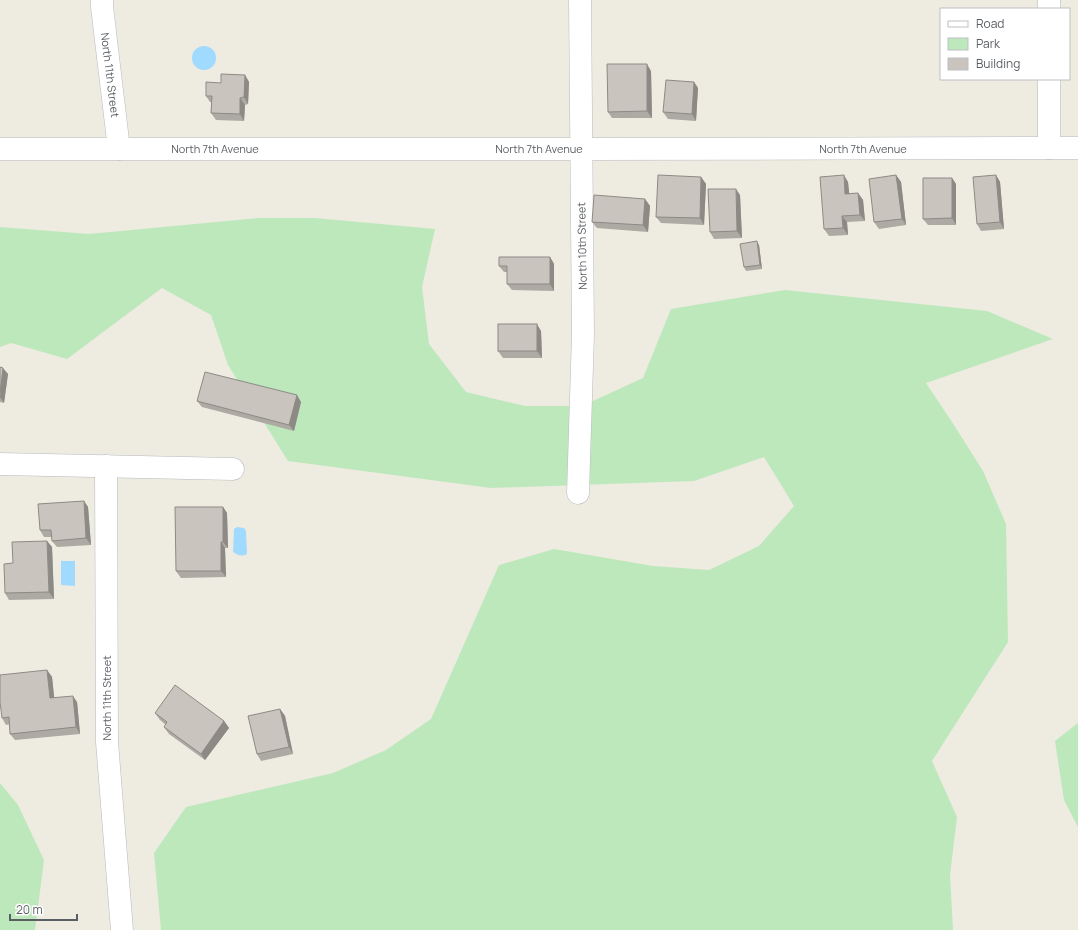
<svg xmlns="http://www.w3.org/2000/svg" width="1078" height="930" font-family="Manrope,sans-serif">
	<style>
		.green { fill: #bde8bc }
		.water { fill: #a1daff }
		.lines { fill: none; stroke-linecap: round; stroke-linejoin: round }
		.minor-casing { stroke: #b7babf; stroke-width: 23 }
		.minor { stroke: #fff; stroke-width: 22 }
		.wall { fill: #ada9a3 }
		.shaded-wall { fill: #8d8a85 }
		.building { fill: #c9c5be; stroke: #8d8a85 }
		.labels { text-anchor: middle; stroke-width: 3; stroke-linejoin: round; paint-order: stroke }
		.street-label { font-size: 11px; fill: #5a5f64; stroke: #fff }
	</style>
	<rect width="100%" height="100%" fill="#eeebe1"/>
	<g class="green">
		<polygon points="258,218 315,218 435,229 422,287 429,344 466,392 525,406 582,406 643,378 671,309 785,290 987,311 1053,339 926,383 952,422 983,471 1006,524 1008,642 932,761 957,817 950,875 953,930 161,930 154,853 186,807 333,773 386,750 431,719 499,565 554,549 653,566 709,570 759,546 794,506 764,457 694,481 491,488 288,461 228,365 211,315 162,288 67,359 11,343 0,347 0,227 89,234"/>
		<polygon points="1078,723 1078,827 1064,800 1055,741"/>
		<polygon points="0,783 18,805 44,860 35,930 0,930"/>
	</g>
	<g class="water">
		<circle cx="204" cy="58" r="12"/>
		<path d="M237,527L244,528L246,531L247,554C242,557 237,555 233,552L234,529Z"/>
		<polygon points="61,561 75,561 75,586 61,585"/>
	</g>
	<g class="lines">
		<g class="minor-casing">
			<g id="minor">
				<polyline points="102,0 102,7 119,149"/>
				<polyline points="1049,0 1049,9"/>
				<polyline points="1049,79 1049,148"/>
				<polyline points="0,149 581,149 1078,148"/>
				<polyline points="0,464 233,469"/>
				<polyline points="106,466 107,742 122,930"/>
				<polyline points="578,493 583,334 580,0"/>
			</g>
		</g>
		<use href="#minor" class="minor"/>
	</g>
	<g class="wall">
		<polygon points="651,71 652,118 612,118 608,112"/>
		<polygon points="245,75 249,82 248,104 245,105 244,121 216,120 211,113 212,102 210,102 206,96 221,83"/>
		<polygon points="694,82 698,88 696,121 668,119 663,112"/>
		<polygon points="896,175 901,182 906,225 879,229 874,222"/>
		<polygon points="996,175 1000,182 1004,229 981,231 977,224"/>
		<polygon points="701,177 706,184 704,225 661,223 656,217"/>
		<polygon points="952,178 956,184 956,225 928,225 923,219"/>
		<polygon points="848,182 849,194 858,193 863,200 865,221 847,222 848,235 829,236 824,229"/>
		<polygon points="740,195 742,238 714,239 710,232"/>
		<polygon points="645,199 650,206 648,232 597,228 592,222"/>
		<polygon points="759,245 762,269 746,271 744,267"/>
		<polygon points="550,257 554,264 554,291 512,290 507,284 507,272 504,272 499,266"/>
		<polygon points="541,331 542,358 503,358 498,351"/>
		<polygon points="0,367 8,374 4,403 0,402"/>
		<polygon points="197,401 301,402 294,431 202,407"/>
		<polygon points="84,501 88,507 91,545 57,547 52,541 52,537 44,537 40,530"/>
		<polygon points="223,507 227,513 228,548 225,548 226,577 181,578 176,571"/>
		<polygon points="47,541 52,547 54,599 9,600 5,593 13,563"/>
		<polygon points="47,670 52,677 54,698 77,702 80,734 15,740 10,734 10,724 6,725 2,718"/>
		<polygon points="280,709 285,716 293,754 261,761 257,754"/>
		<polygon points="155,713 224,721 229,728 205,760 169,734 164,727 166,725 160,720"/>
	</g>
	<g class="shaded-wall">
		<polygon points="647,64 651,71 652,118 647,111"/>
		<polygon points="245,75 249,82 248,104 244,97"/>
		<polygon points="694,82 698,88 696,121 692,114"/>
		<polygon points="240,98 245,105 244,121 240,114"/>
		<polygon points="844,175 848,182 850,201 845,194"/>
		<polygon points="896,175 901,182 906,225 902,219"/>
		<polygon points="996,175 1000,182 1004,229 1000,222"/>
		<polygon points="701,177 706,184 704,225 700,218"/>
		<polygon points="952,178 956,184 956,225 952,218"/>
		<polygon points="736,189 740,195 742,238 737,231"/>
		<polygon points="858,193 863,200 865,221 860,215"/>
		<polygon points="645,199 650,206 648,232 643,225"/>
		<polygon points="842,216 847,222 848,235 843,228"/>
		<polygon points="757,241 759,245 762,269 760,265"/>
		<polygon points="550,257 554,264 554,291 550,284"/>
		<polygon points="537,324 541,331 542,358 537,351"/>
		<polygon points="3,368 8,374 4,403 0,397"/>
		<polygon points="297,395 301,402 294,431 289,425"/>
		<polygon points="84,501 88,507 91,545 86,538"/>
		<polygon points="223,507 227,513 228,548 223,542"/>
		<polygon points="47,541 52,547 54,599 49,592"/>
		<polygon points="221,542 225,548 226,577 221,571"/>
		<polygon points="47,670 52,677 55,705 50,698"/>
		<polygon points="73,696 77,702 80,734 76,727"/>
		<polygon points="280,709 285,716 293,754 289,747"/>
		<polygon points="224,721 229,728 205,760 201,754"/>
	</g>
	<g class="building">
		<polygon points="607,64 647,64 647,111 608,112"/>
		<polygon points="221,74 245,75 244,97 240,98 240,114 211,113 212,96 206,96 206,82 221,83"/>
		<polygon points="666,80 694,82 692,114 663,112"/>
		<polygon points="658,175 701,177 700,218 656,217"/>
		<polygon points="844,175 845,194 858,193 860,215 842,216 843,228 824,229 820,177"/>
		<polygon points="896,175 902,219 874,222 869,179"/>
		<polygon points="996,175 1000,222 977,224 973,177"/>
		<polygon points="923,178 952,178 952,218 923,219"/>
		<polygon points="708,189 736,189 737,231 710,232"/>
		<polygon points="594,195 645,199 643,225 592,222"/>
		<polygon points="757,241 760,265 744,267 740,244"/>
		<polygon points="499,257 550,257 550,284 507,284 507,266 499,266"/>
		<rect x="498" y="324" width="39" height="27"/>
		<polygon points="0,367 3,368 0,393"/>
		<polygon points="205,372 297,395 289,425 197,401"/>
		<polygon points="84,501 86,538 52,541 51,530 40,530 38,504"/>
		<polygon points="175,507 223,507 223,542 221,542 221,571 176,571"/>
		<polygon points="47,541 49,592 5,593 4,564 13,563 12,542"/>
		<polygon points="47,670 50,698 73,696 76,727 10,734 9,717 2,718 0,702 0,675"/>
		<polygon points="175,685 224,721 201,754 164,727 167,722 155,713"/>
		<polygon points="280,709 289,747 257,754 248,716"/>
	</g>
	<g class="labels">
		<g class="street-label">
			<text transform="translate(110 75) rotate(83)" y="4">North 11th Street</text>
			<text x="215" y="153">North 7th Avenue</text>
			<text x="539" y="153">North 7th Avenue</text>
			<text x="863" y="153">North 7th Avenue</text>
			<text transform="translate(582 246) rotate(-91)" y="4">North 10th Street</text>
			<text transform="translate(107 698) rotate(-90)" y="4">North 11th Street</text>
		</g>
	</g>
	<rect x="940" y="8" width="130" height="72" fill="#ffffff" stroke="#bdbfc1"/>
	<rect x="948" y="21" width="20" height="6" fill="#ffffff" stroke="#bdbfc1"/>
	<text x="976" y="28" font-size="12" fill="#5a5f64">Road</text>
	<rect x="948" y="38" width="20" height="12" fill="#bde8bc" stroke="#bdbfc1"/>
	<text x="976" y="48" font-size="12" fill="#5a5f64">Park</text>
	<rect x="948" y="58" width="20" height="12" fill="#c9c5be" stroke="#bdbfc1"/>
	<text x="976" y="68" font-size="12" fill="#5a5f64">Building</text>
	<path d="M10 914v6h67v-6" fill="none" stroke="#5a5f64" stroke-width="2"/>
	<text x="16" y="914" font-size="12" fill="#5a5f64" stroke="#ffffff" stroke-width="3" paint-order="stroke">20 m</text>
</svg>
